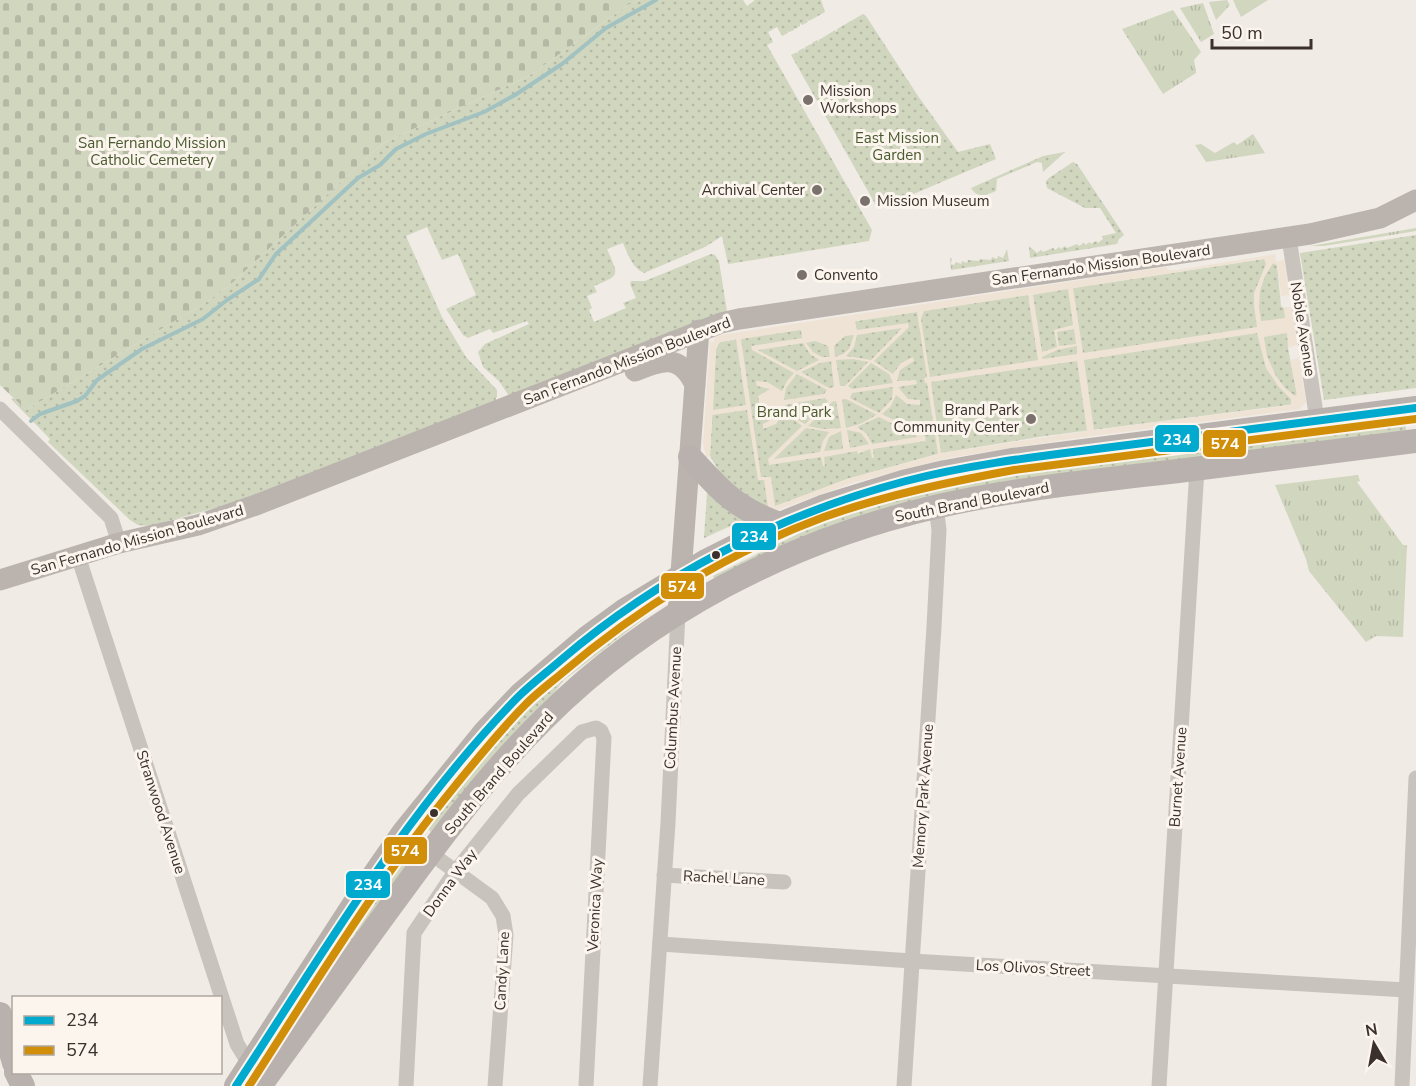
<svg xmlns="http://www.w3.org/2000/svg" width="1416" height="1086" font-family="'Nunito Sans',sans-serif">
	<style>
		.grass { fill: url(#grass-tufts) }
		.cemetery { fill: url(#cemetery-stones) }
		.park { fill: url(#park-dots) }
		.plaza { fill: #eee3d5; fill-rule: evenodd }
		.lines { fill: none; stroke-linecap: round; stroke-linejoin: round }
		.stream { stroke: #a1c2c1; stroke-width: 4 }
		.street { stroke: #c9c3be; stroke-width: 15 }
		.secondary { stroke: #bab3ae; stroke-width: 21 }
		.primary { stroke: #b8b1ad; stroke-width: 24 }
		.bus-1-casing { stroke: #fbf5ee; stroke-width: 12 }
		.bus-2-casing { stroke: #fbf5ee; stroke-width: 12 }
		.bus-1 { stroke: #00a9ce; stroke-width: 8 }
		.bus-2 { stroke: #d18e09; stroke-width: 8 }
		.poi-dot { fill: #7a716c; stroke: #fbf5ee; stroke-width: 2 }
		.bus-dot { fill: #3b302b; stroke: #fbf5ee; stroke-width: 2 }
		.labels { text-anchor: middle; stroke-width: 6; stroke-linejoin: round; paint-order: stroke }
		.poi-label { font-size: 15px; fill: #3b302b; stroke: #fbf5ee; text-anchor: start }
		.park-label { font-size: 15px; fill: #4a5a2e; stroke: #fbf5ee }
		.street-label { font-size: 15px; fill: #3b302b; stroke: #fbf5ee }
		.line-badge { stroke: #fbf5ee; stroke-width: 2 }
		.badge-label { font-size: 16px; text-anchor: middle; font-weight: bold; fill: #fff }
	</style>
	<defs>
		<pattern id="grass-tufts" width="24" height="20" patternUnits="userSpaceOnUse" patternTransform="scale(1.5)"><rect width="24" height="20" fill="#d1d6bf"/><path d="M3 7l-1-3M5 7V3M7 7l1-3M15 17l-1-3M17 17v-4M19 17l1-3" fill="none" stroke="#b4b8a4"/></pattern>
		<pattern id="cemetery-stones" width="16" height="16" patternUnits="userSpaceOnUse" patternTransform="scale(1.5)"><rect width="16" height="16" fill="#d1d6bf"/><path d="M2 7V4a2 2 0 0 1 4 0v3zM10 15v-3a2 2 0 0 1 4 0v3z" fill="#b4b8a4"/></pattern>
		<pattern id="park-dots" width="8" height="8" patternUnits="userSpaceOnUse" patternTransform="scale(1.5)"><rect width="8" height="8" fill="#d1d6bf"/><path d="M2 2h.1M6 6h.1" fill="none" stroke="#b4b8a4" stroke-width="1.8" stroke-linecap="round"/></pattern>
	</defs>
	<rect width="100%" height="100%" fill="#f0ebe5"/>
	<g class="grass">
		<polygon points="1227,0 1230,5 1216,20 1209,2"/>
		<polygon points="1233,0 1268,0 1241,17"/>
		<polygon points="1203,3 1214,34 1201,42 1180,8"/>
		<polygon points="1173,10 1201,52 1194,60 1196,73 1163,94 1122,29"/>
		<polygon points="1253,134 1265,153 1206,162 1195,145 1201,144 1215,153 1234,142 1237,145"/>
		<polygon points="1416,228 1416,231 1324,246 1310,246"/>
		<polygon points="1358,475 1360,481 1357,482 1403,545 1407,545 1403,637 1376,636 1366,642 1309,571 1306,559 1275,485"/>
	</g>
	<polygon class="cemetery" points="0,0 640,0 628,5 529,76 383,143 229,286 205,303 26,410 0,385"/>
	<g class="park">
		<path d="M640,0H743L747,6L755,0H821L825,12L809,21L807,19L808,22L802,25L800,23V26L795,29L794,27V30L789,32L787,31L788,33L782,36L777,27L768,32L773,42L767,45L872,230L869,241L728,264L722,236L705,247L644,273C632,268 628,254 623,243L607,249C618,275 622,275 594,286L597,292L587,296L592,308L589,310L594,322L626,308L623,303L636,298L630,284L631,281H645L711,254L715,255L719,261L727,312L509,396L499,381L483,367L478,352L485,344L529,324L527,321L493,333L490,329L468,338L463,335L446,309L476,295L458,254L442,260L427,227L406,236L442,317L466,357L497,390V396L495,401L233,503L150,526L138,525L130,520L48,442L50,439L11,399L13,398L26,410L205,303L229,286L383,143L529,76L628,5Z"/>
		<polygon points="863,14 866,16 918,96 958,152 990,144 996,159 878,209 791,55 797,52 798,54 798,51 804,48 805,50 805,47 811,44 813,46 812,43 817,40 819,42 819,40 835,30 837,32 837,29"/>
		<path d="M1065,152L1043,172L1042,163L1037,162L997,179L996,191C987,195 977,199 971,188L1043,156Z"/>
		<polygon points="1073,162 1077,164 1124,235 1119,239 1117,244 1030,258 1029,246 1037,253 1041,250 1043,252 1053,248 1055,250 1059,247 1061,249 1065,246 1067,248 1077,244 1079,246 1084,243 1085,245 1090,242 1091,244 1096,241 1098,243 1103,239 1102,236 1116,233 1100,208 1085,208 1047,188 1046,181 1049,178"/>
		<polygon points="1416,235 1416,388 1324,400 1300,253"/>
		<polygon points="1007,249 1009,261 951,270 950,258 952,258 951,264 954,265 956,262 961,264 962,261 967,263 968,260 979,261 980,259 991,260 992,257 997,259 998,256 1003,258"/>
		<polygon points="1264,259 1277,265 1281,306 1284,308 1289,346 1288,348 1298,400 1295,404 1045,436 941,453 847,479 769,509 750,501 720,473 710,456 716,349 720,342"/>
		<polygon points="1397,421 1405,422 1407,434 1058,478 715,581 713,576 796,535 819,520 953,479"/>
		<polygon points="713,492 746,519 704,538 707,493"/>
		<polygon points="644,613 646,617 564,680 541,709 431,832 428,829 436,815 474,767 482,748 542,688 633,616"/>
		<polygon points="404,859 409,864 303,1011 298,1007 388,874"/>
	</g>
	<path class="plaza" d="M1276,254L1275,260L1278,262L1284,259L1290,295L1280,296L1281,293L1277,265L1273,263L1265,276L1260,291L1259,307L1261,321L1285,318L1284,308L1281,307H1292L1297,345L1288,348L1287,333L1264,337L1267,356L1276,376L1285,388L1295,396L1297,394L1290,360L1299,358L1306,402L1300,409L1069,439L948,458L852,483L769,513L757,510L738,498L719,481L711,469L715,466L728,483L740,493L759,506L768,508L764,480H758L747,410L712,415L710,456L706,458L703,443L710,342H714L715,336L1165,267L1169,270H1177ZM1264,259L1266,264L1254,293V306L1257,327L1083,353L1073,288ZM1068,289L1073,325L1054,330L1057,347L1042,352L1033,295ZM1028,295L1038,360L930,377L921,319L924,311ZM917,312L927,377L924,378L925,383H927L938,454L847,479L775,506L771,477H761L741,339L801,330L802,338L751,346L752,350L794,373L787,381L782,391L767,382L756,381L757,386L770,389L758,396L761,415L774,418L763,424V429L776,424L783,413H785L802,426L768,459L769,465L821,457L823,466H825L824,457L857,451L858,454L870,449L872,458H874L873,449L926,441L925,436L882,414L891,406L896,395L907,404L920,405V400L908,399L898,387L917,384L916,380L897,381L900,370L914,361L913,357L901,363L893,374L874,361L909,327L908,323L857,330L855,321ZM902,328L871,360L846,356L854,347L857,335ZM1074,329L1076,344L1059,346L1057,332ZM1257,333L1266,368L1278,386L1291,399V405L1094,430L1084,360ZM854,335L849,349L843,354L835,357L834,346L845,336ZM736,339L746,405L713,410L716,347L720,342ZM815,341L828,346L830,357H822L813,352L806,343ZM803,343L810,354L819,360L797,371L758,350ZM1077,346V354L1043,359L1042,357L1057,350ZM853,359L868,362L845,386H840L836,360ZM831,361L834,387L829,388L801,372L820,363ZM1077,361L1087,431L941,453L931,382ZM871,363L889,374L893,383L852,389L848,386ZM797,374L827,390L824,394L784,400L786,388ZM893,387L892,399L879,413L850,398L852,393ZM825,398L828,401L805,424L794,418L786,408L785,405ZM846,399L877,415H876L860,424L846,428L842,400ZM836,401L841,428L823,429L808,426L832,402ZM879,417L918,437L872,444L867,434L857,427ZM806,428L829,432L823,441L820,452L774,459ZM847,430L861,433L869,444L850,448ZM841,431L843,449L824,451L829,437Z"/>
	<g class="lines">
		<polyline class="stream" points="31,421 40,414 77,401 85,396 97,380 142,349 203,319 227,300 259,279 276,254 358,178 380,165 396,149 426,134 484,112 515,95 562,64 606,28 656,0"/>
		<g class="street">
			<polyline points="1289,238 1317,420"/>
			<polyline points="0,409 111,518 119,543"/>
			<polyline points="78,556 237,1044 250,1065"/>
			<polyline points="403,833 492,898 503,916 506,935 495,1086"/>
			<polyline points="664,875 784,882"/>
			<polyline points="660,944 912,961 1406,990"/>
			<polyline points="406,1086 414,933 455,872 518,794 582,732 596,728 601,731 604,738 586,1086"/>
			<polyline points="650,1086 668,823 678,613"/>
			<polyline points="904,1086 934,627 939,530 936,506"/>
			<polyline points="1159,1086 1197,469"/>
			<polyline points="1402,1086 1416,778"/>
		</g>
		<g class="secondary">
			<path d="M635,371C662,360 680,353 695,385"/>
			<polyline points="0,580 119,543 198,525 256,505 721,323 739,319 1310,234 1380,218 1416,200"/>
			<polyline points="678,613 699,330"/>
		</g>
		<g class="primary">
			<path d="M690,457C720,490 736,509 780,524"/>
			<polyline points="0,1014 14,1063"/>
			<polyline points="16,1072 23,1086"/>
			<polyline points="236,1086 358,898 403,833 484,733 520,695 588,637 625,610 706,561 780,524 822,507 903,482 945,472 1012,460 1416,408"/>
			<path d="M260,1086C300,1031 340,976 380,921C431,851 482,780 544,719C650,613 789,541 935,507C1017,488 1102,480 1186,470C1262,461 1339,451 1416,441"/>
		</g>
		<g class="bus-1-casing">
			<path id="bus-1" d="M236,1086C323,953 405,813 517,698C530,685 546,673 561,660C659,576 780,514 906,481C979,462 1053,455 1128,445C1224,433 1320,420 1416,408"/>
		</g>
		<g class="bus-2-casing">
			<path id="bus-2" d="M249,1086C315,984 378,880 455,786C478,758 500,730 526,704C537,693 549,684 561,674C638,608 729,552 824,517C886,495 949,482 1014,470L1416,419"/>
		</g>
		<use href="#bus-1" class="bus-1"/>
		<use href="#bus-2" class="bus-2"/>
	</g>
	<g class="poi-dot">
		<circle cx="808" cy="100" r="6"/>
		<circle cx="817" cy="190" r="6"/>
		<circle cx="865" cy="201" r="6"/>
		<circle cx="802" cy="275" r="6"/>
		<circle cx="1031" cy="419" r="6"/>
	</g>
	<g class="bus-dot">
		<circle cx="716" cy="555" r="5"/>
		<circle cx="434" cy="813" r="5"/>
	</g>
	<g class="labels">
		<g class="poi-label">
			<text x="820" y="96">Mission<tspan x="820" dy="17">Workshops</tspan></text>
			<text x="805" y="195" text-anchor="end">Archival Center</text>
			<text x="877" y="206">Mission Museum</text>
			<text x="814" y="280">Convento</text>
			<text x="1019" y="415" text-anchor="end">Brand Park<tspan x="1019" dy="17">Community Center</tspan></text>
		</g>
		<g class="park-label">
			<text x="897" y="143">East Mission<tspan x="897" dy="17">Garden</tspan></text>
			<text x="152" y="148">San Fernando Mission<tspan x="152" dy="17">Catholic Cemetery</tspan></text>
			<text x="794" y="417">Brand Park</text>
		</g>
		<g class="street-label">
			<text transform="translate(1101 265) rotate(-8)" y="5">San Fernando Mission Boulevard</text>
			<text transform="translate(1303 329) rotate(81)" y="5">Noble Avenue</text>
			<text transform="translate(627 361) rotate(-21)" y="5">San Fernando Mission Boulevard</text>
			<text transform="translate(972 502) rotate(-11)" y="5">South Brand Boulevard</text>
			<text transform="translate(137 540) rotate(-16)" y="5">San Fernando Mission Boulevard</text>
			<text transform="translate(673 708) rotate(-87)" y="5">Columbus Avenue</text>
			<text transform="translate(499 773) rotate(-49)" y="5">South Brand Boulevard</text>
			<text transform="translate(1178 777) rotate(-86)" y="5">Burnet Avenue</text>
			<text transform="translate(923 796) rotate(-86)" y="5">Memory Park Avenue</text>
			<text transform="translate(161 812) rotate(72)" y="5">Stranwood Avenue</text>
			<text transform="translate(724 878) rotate(3)" y="5">Rachel Lane</text>
			<text transform="translate(450 883) rotate(-54)" y="5">Donna Way</text>
			<text transform="translate(595 905) rotate(-87)" y="5">Veronica Way</text>
			<text transform="translate(1033 968) rotate(3)" y="5">Los Olivos Street</text>
			<text transform="translate(502 971) rotate(-87)" y="5">Candy Lane</text>
		</g>
	</g>
	<g class="line-badge">
		<rect x="1154" y="424" width="46" height="29" rx="6" fill="#00a9ce"/>
		<rect x="1202" y="429" width="45" height="29" rx="6" fill="#d18e09"/>
		<rect x="731" y="522" width="46" height="29" rx="6" fill="#00a9ce"/>
		<rect x="660" y="572" width="45" height="28" rx="6" fill="#d18e09"/>
		<rect x="383" y="836" width="45" height="29" rx="6" fill="#d18e09"/>
		<rect x="345" y="870" width="46" height="29" rx="6" fill="#00a9ce"/>
	</g>
	<g class="badge-label">
		<text x="1177" y="445">234</text>
		<text x="1225" y="449">574</text>
		<text x="754" y="542">234</text>
		<text x="682" y="592">574</text>
		<text x="405" y="856">574</text>
		<text x="368" y="890">234</text>
	</g>
	<rect x="12" y="996" width="210" height="78" fill="#fbf5ee" stroke="#aea6a0" stroke-width="1.5"/>
	<rect x="24" y="1016" width="30" height="9" fill="#00a9ce" stroke="#aea6a0" stroke-width="1.5"/>
	<text x="66" y="1026" font-size="18" fill="#3b302b">234</text>
	<rect x="24" y="1046" width="30" height="9" fill="#d18e09" stroke="#aea6a0" stroke-width="1.5"/>
	<text x="66" y="1056" font-size="18" fill="#3b302b">574</text>
	<g transform="translate(1374 1044) rotate(350)" stroke="#fbf5ee" stroke-width="4.5" paint-order="stroke">
	<path d="M0-4.5L10 22L0 15L-10 22Z" fill="#3b302b"/>
	<text y="-9" font-size="16" font-weight="bold" text-anchor="middle" fill="#3b302b">N</text>
	</g>
	<path d="M1212 39v9h99v-9" fill="none" stroke="#3b302b" stroke-width="3"/>
	<text x="1221" y="39" font-size="18" fill="#3b302b" stroke="#fbf5ee" stroke-width="4.5" paint-order="stroke">50 m</text>
</svg>
